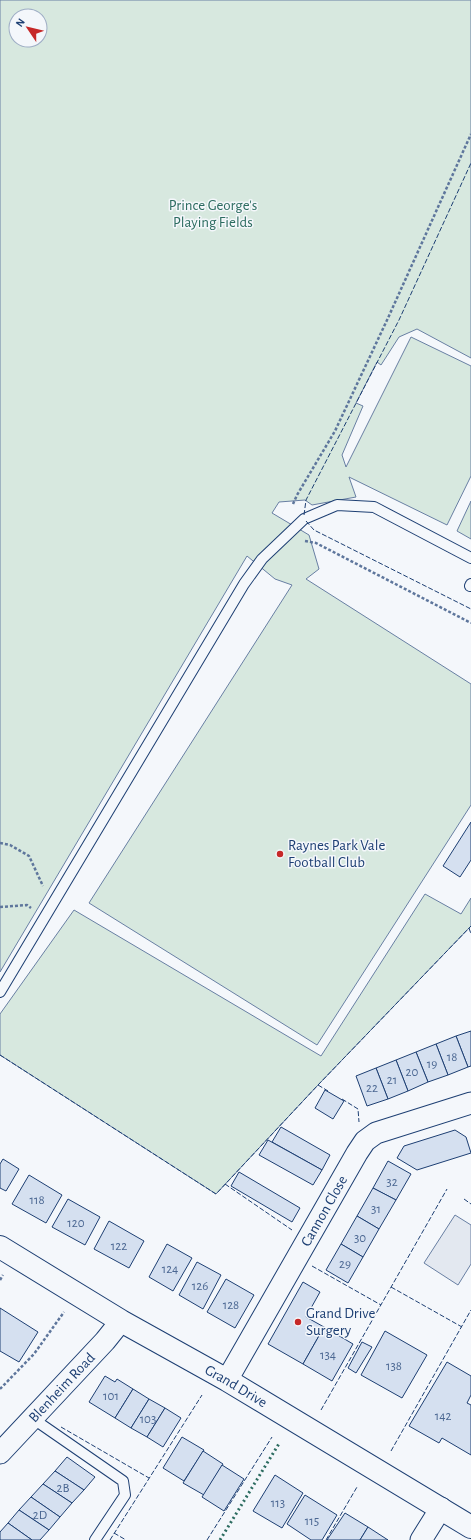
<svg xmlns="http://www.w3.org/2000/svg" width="471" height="1540" font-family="'Alegreya Sans',sans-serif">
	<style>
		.green { fill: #d7e8df; stroke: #687fa3; fill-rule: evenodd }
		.parking { fill: #e3e8f0; stroke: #687fa3 }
		.building { fill: #d5e0f0; stroke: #1d3f73 }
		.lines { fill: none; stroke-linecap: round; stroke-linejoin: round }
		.lane-casing { stroke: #1d3f73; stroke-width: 12 }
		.street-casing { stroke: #1d3f73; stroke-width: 23 }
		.secondary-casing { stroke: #1d3f73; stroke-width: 24 }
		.path { stroke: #5e769c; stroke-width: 2.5; stroke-dasharray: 3 2; stroke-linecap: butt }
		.lane { stroke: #f4f7fb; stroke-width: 10 }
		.street { stroke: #f4f7fb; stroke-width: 21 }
		.secondary { stroke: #f4f7fb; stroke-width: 22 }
		.hedge { stroke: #2c6c60; stroke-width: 3; stroke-dasharray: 2 3; stroke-linecap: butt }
		.fence { stroke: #1d3f73; stroke-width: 1; stroke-dasharray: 5 2; stroke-linecap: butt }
		.poi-dot { fill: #c62828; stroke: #f4f7fb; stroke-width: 1.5 }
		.labels { text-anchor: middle; stroke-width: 3; stroke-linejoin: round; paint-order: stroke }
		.number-label { font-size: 13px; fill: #4b6792 }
		.park-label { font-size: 15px; fill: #2c6c60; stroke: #f4f7fb }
		.poi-label { font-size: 15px; fill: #1d3f73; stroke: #f4f7fb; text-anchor: start }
		.street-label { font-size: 15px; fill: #1d3f73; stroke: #f4f7fb }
	</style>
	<rect width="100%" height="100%" fill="#f4f7fb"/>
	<g class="green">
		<path d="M0,0H471V358L417,329L399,337L381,365L377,362L356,403L363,406L342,455L346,467L411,337L471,366V476L447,525L349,477L356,497L312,505L305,500L279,502L272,513L309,535L319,569L306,579L471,684V805L317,1045L89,903L292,585L275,579L247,556L0,972ZM16,16H40V40H16Z"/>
		<polygon points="471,501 471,539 457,531"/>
		<polygon points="425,894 461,914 471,898 471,926 318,1085 216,1194 0,1055 0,1014 74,910 321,1056"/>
	</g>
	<polygon class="parking" points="455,1215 471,1225 471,1264 458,1285 424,1263"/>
	<g class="building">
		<polygon points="471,822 471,860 460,877 443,866"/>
		<polygon points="471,1031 471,1066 468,1067 456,1036"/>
		<polygon points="456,1036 468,1067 448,1075 436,1044"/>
		<polygon points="436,1044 448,1075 428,1082 416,1052"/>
		<polygon points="416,1052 428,1082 408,1091 396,1060"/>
		<polygon points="396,1060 408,1091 388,1099 376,1068"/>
		<polygon points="376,1068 388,1099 367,1106 356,1076"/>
		<polygon points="325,1090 344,1101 333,1119 315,1108"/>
		<polygon points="281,1127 330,1155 322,1170 272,1142"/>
		<polygon points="455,1130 466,1137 471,1153 417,1170 397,1158 404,1146"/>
		<polygon points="268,1140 322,1170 313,1185 259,1155"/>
		<polygon points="3,1159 19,1169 6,1191 0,1188 0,1164"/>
		<polygon points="388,1161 411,1174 396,1200 373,1188"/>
		<polygon points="239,1172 300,1208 292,1222 231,1186"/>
		<polygon points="29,1175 62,1195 46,1223 12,1204"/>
		<polygon points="373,1188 396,1200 379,1229 357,1216"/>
		<polygon points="68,1199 100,1217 85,1245 52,1227"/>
		<polygon points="357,1216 379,1229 363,1257 341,1244"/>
		<polygon points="109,1221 144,1241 129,1268 94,1249"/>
		<polygon points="167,1244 192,1258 173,1291 149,1277"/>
		<polygon points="341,1244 363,1257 348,1283 326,1270"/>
		<polygon points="197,1262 221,1275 203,1309 179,1295"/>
		<polygon points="226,1279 254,1295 235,1328 207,1312"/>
		<polygon points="303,1282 320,1292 306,1317 324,1327 303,1364 268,1344"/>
		<polygon points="0,1308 38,1332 19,1362 0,1351"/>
		<polygon points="324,1327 353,1344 332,1381 303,1364"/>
		<polygon points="385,1331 427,1355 402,1398 361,1375"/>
		<polygon points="362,1342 372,1347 356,1373 348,1368"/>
		<polygon points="447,1362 471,1376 471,1395 467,1403 471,1405 471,1455 442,1438 439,1443 409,1426"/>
		<polygon points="105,1376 115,1382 117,1379 133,1389 115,1418 89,1402"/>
		<polygon points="133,1389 149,1399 131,1428 115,1418"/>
		<polygon points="149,1399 165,1408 147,1437 131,1428"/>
		<polygon points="165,1408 181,1418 163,1447 147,1437"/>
		<polygon points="182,1437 204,1450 184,1481 163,1468"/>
		<polygon points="203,1451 223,1464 204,1495 183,1483"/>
		<polygon points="67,1457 95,1477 84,1490 55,1471"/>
		<polygon points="222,1465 244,1479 224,1511 202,1497"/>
		<polygon points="55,1471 84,1490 72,1503 43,1484"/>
		<polygon points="275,1475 303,1493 282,1528 253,1511"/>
		<polygon points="43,1484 72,1503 60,1517 31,1497"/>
		<polygon points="305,1495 337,1515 322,1540 311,1540 287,1524"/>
		<polygon points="31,1497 60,1517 49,1530 19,1510"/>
		<polygon points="19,1510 49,1530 40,1540 32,1540 8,1523"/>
		<polygon points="345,1513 368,1527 360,1540 327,1540"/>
		<polygon points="8,1523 32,1540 0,1540 0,1532"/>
		<polygon points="368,1527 388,1540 360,1540"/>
	</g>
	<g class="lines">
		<g class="lane-casing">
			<g id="lane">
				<polyline points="470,586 471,584"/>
				<polyline points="0,992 244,584 262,559 304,519 337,505 374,507 471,558"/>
				<polyline points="32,1418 123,1481 125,1495 95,1540"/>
			</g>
		</g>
		<g class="street-casing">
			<g id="street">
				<path id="s1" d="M227,1380L357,1153L365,1141L376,1133L471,1103"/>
				<path id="s2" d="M0,1453L105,1341L121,1321"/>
				<polyline points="421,1540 441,1508"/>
			</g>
		</g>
		<g class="secondary-casing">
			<g id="secondary">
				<path id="s3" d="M0,1247L121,1321L227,1380L471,1527"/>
			</g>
		</g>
		<g class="path">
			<polyline points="293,504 297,495 335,431 388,318 471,134"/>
			<polyline points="305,541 316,543 471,623"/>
			<polyline points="0,843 10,845 29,856 43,886"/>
			<polyline points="0,907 27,905 31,908"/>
			<polyline points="0,1280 3,1275"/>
			<polyline points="0,1389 34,1354 64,1312"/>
		</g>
		<use href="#lane" class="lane"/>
		<use href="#street" class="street"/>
		<use href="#secondary" class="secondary"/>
		<polyline class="hedge" points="220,1540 280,1442"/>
		<g class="fence">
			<polyline points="304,515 306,500 399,320 471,163"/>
			<polyline points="306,521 314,530 471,609"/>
			<polyline points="469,928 471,934"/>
			<polyline points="0,1055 216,1194 318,1085 471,926"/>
			<polyline points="318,1085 328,1091"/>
			<polyline points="342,1099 358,1109 359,1122"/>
			<polyline points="225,1184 292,1230"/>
			<polyline points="464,1199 471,1204"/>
			<polyline points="312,1266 381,1305"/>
			<polyline points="391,1287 462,1327"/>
			<polyline points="321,1410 447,1189"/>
			<polyline points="61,1427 149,1478"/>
			<polyline points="391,1451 471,1310"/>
			<polyline points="114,1533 126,1540"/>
			<polyline points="110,1540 202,1395"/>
			<polyline points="207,1540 272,1437"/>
			<polyline points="326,1540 357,1487"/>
		</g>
	</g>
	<g class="poi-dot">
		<circle cx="280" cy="854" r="4"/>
		<circle cx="298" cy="1322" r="4"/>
	</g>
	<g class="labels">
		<g class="number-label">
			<text x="452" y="1061">18</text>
			<text x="432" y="1068">19</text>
			<text x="412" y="1076">20</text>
			<text x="392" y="1084">21</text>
			<text x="372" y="1092">22</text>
			<text x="392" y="1186">32</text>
			<text x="37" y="1204">118</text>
			<text x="376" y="1213">31</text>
			<text x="76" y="1227">120</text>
			<text x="360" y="1242">30</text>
			<text x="119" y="1250">122</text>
			<text x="345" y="1268">29</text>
			<text x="170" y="1273">124</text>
			<text x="200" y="1290">126</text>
			<text x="231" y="1309">128</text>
			<text x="328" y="1359">134</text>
			<text x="394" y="1370">138</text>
			<text x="111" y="1400">101</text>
			<text x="443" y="1420">142</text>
			<text x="148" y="1423">103</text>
			<text x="63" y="1492">2B</text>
			<text x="278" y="1507">113</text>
			<text x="40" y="1519">2D</text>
			<text x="312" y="1525">115</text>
		</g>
		<g class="park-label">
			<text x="213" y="210">Prince George's<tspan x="213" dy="17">Playing Fields</tspan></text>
		</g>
		<g class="poi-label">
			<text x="288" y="850">Raynes Park Vale<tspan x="288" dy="17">Football Club</tspan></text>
			<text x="306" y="1318">Grand Drive<tspan x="306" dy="17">Surgery</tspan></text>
		</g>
		<g class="street-label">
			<text dy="5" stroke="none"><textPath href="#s1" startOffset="195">Cannon Close</textPath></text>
			<text dy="5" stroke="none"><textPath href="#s3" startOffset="274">Grand Drive</textPath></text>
			<text dy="5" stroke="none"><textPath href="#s2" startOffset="90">Blenheim Road</textPath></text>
		</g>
	</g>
	<g transform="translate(28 28) rotate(305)"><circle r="19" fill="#f4f7fb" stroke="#9eadc5"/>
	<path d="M0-3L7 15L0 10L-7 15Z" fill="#c62828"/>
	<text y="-6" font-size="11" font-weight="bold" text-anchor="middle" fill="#1d3f73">N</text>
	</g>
</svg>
